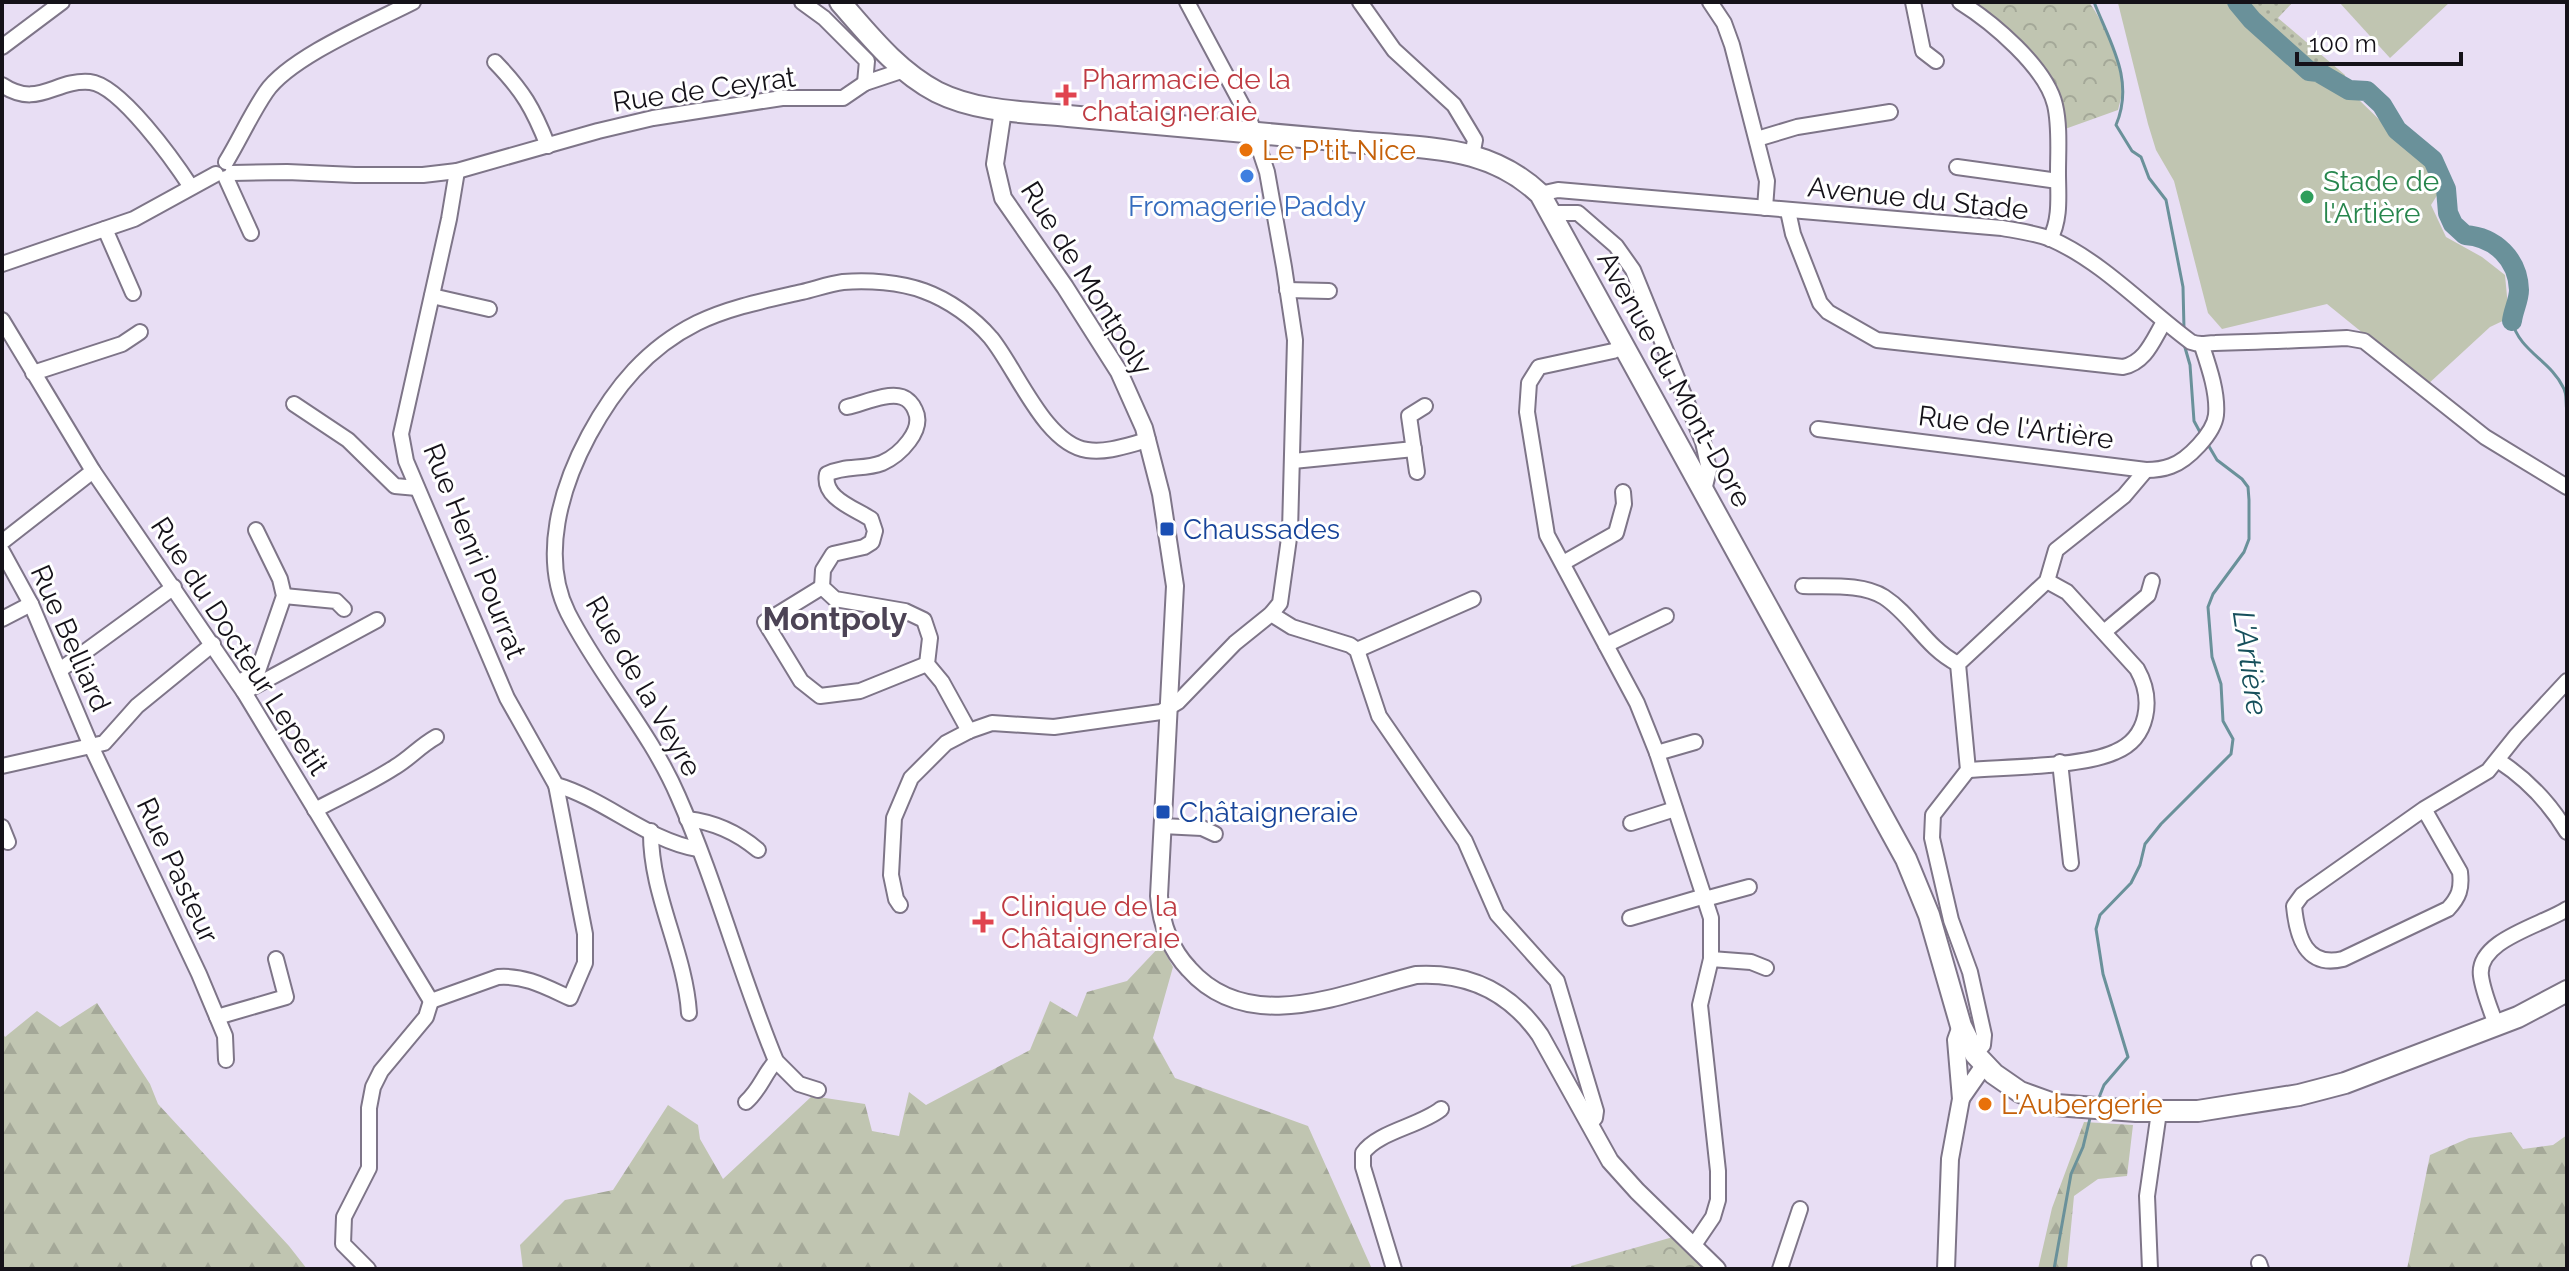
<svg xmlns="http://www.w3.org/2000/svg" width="2569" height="1271" font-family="Raleway,sans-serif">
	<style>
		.grass { fill: url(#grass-dots) }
		.forest { fill: url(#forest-firs) }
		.park { fill: url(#park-crowns) }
		.pitch { fill: #c0c5b1 }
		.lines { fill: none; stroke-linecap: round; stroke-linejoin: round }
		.stream { stroke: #6a919a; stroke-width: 3 }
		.river { stroke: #6a919a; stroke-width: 20 }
		.minor-casing { stroke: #7e7588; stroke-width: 18 }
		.tertiary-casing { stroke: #7e7588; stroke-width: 20 }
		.primary-casing { stroke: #7e7588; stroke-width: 24 }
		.minor { stroke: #fff; stroke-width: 14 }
		.tertiary { stroke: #fff; stroke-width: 16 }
		.primary { stroke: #fff; stroke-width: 20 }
		.health-dot { fill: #e0444e; stroke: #fff; stroke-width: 3 }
		.food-dot { fill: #e8710a; stroke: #fff; stroke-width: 3 }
		.shop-dot { fill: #3f7fe0; stroke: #fff; stroke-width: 3 }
		.leisure-dot { fill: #2e9e5b; stroke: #fff; stroke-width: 3 }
		.transit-dot { fill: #1a4fb4; stroke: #fff; stroke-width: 3 }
		.labels { text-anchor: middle; stroke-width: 6; stroke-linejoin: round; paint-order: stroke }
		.health-label { font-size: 28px; fill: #be3a42; stroke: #fff; text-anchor: start }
		.street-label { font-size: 28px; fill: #151219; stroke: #fff }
		.food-label { font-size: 28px; fill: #c56008; stroke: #fff; text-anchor: start }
		.leisure-label { font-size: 28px; fill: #27864d; stroke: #fff; text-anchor: start }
		.shop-label { font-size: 28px; fill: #366cbe; stroke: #fff }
		.transit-label { font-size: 28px; fill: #164399; stroke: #fff; text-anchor: start }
		.water-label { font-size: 30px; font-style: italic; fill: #164f5b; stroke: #fff }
		.quarter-label { font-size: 32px; font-weight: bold; fill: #4c4355; stroke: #fff }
	</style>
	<defs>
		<pattern id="grass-dots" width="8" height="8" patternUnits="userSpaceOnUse" patternTransform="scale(2)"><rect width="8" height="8" fill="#c0c5b1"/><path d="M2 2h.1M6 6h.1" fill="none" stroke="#a4a898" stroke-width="1.8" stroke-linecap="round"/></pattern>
		<pattern id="forest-firs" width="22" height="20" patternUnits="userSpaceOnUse" patternTransform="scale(2)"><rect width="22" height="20" fill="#c0c5b1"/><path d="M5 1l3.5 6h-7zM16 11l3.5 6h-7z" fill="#a4a898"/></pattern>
		<pattern id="park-crowns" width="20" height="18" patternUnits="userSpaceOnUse" patternTransform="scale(2)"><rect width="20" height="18" fill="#c0c5b1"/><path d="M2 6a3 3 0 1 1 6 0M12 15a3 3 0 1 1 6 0" fill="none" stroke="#a4a898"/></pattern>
	</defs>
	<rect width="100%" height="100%" fill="#e8def4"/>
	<polygon class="grass" points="2229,2 2293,2 2278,18 2345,75 2343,96 2314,93 2247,26"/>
	<g class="forest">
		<polygon points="1161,945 1173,967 1153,1038 1175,1078 1308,1126 1372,1269 523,1269 520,1245 565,1200 613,1190 668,1105 698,1125 700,1139 723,1179 812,1096 865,1104 872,1131 899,1136 909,1092 926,1105 1030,1050 1050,1001 1077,1017 1087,992 1127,981"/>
		<polygon points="97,1003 150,1084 158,1104 289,1246 307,1269 2,1269 2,1032 5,1037 37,1011 60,1027"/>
		<polygon points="2084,1122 2133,1125 2127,1176 2098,1179 2074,1196 2067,1269 2038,1269 2052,1208"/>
		<polygon points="2511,1132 2523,1149 2553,1145 2567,1135 2567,1269 2407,1269 2430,1155 2469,1138"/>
	</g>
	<g class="park">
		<path d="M1974,2H2089C2103,22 2121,59 2123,84C2123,92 2120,102 2118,110L2065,129L2058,88L2046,69Z"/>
		<polygon points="1673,1237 1705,1269 1572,1269 1571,1266"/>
	</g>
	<g class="pitch">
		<polygon points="2227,2 2320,83 2354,95 2434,173 2441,189 2431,205 2446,237 2482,257 2505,275 2509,318 2490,327 2427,385 2327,304 2222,329 2208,313 2174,181 2156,150 2148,124 2118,3"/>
		<polygon points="2339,2 2450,2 2390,58"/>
	</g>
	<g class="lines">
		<g class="stream">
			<path d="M2094,2C2110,43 2135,80 2116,125L2132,151L2141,157L2149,178L2166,200L2183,287L2184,329"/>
			<path d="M2512,321C2519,351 2551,361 2563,387C2568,395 2565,403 2567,411"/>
			<polyline points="2184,344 2190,365 2194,421 2201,434"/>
			<polyline points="2098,1100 2104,1085 2128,1057 2103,974 2096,929 2100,915 2131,883 2140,865 2145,844 2161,824 2231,754 2233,739 2223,721 2221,684 2212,657 2208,607 2213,594 2244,552 2249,539 2249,500 2248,487 2242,479 2217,460 2207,443"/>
			<polyline points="2054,1269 2071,1174 2083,1147 2091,1114"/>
		</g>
		<path class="river" d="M2237,2L2252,20L2309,71L2318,72L2349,90L2367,91L2382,105L2397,130L2433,160L2446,189L2448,213L2453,224L2465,235C2495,237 2518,259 2519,290C2519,300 2513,311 2512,321"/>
		<g class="minor-casing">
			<g id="minor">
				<polyline points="802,2 824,18 867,61 865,83"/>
				<polyline points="1360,2 1394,50 1454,105 1475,140 1472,156"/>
				<polyline points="1710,2 1724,23 1732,45 1767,181 1765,208"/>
				<polyline points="1913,2 1923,51 1936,61"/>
				<path d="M1960,2C1992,22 2046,67 2055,105C2060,126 2058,151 2058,173C2058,195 2061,219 2050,239"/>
				<polyline points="2,47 62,2"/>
				<path d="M495,62C523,91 533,108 548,146"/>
				<path d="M2,85C38,109 55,79 90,82C120,85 174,161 191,187"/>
				<polyline points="1757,139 1797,127 1890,112"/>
				<path d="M226,162C240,139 251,114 266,92C290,57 374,22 413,2"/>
				<polyline points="1957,167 2058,181"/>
				<path d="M457,171L449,219L401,434L406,461L507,698L556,785C605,799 648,841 698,849"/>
				<polyline points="232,173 287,172 355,175 423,175 457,171 598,131 653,118 782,98 843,98 865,83 904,70"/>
				<polyline points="226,178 251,233"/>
				<path d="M1540,194L1558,190L1616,195L2002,228C2019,231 2035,233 2051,239C2103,262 2145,308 2191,342C2201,346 2205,343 2215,343C2259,342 2303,340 2347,338L2364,341L2485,437L2567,487"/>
				<path d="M1788,211L1793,234L1820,303L1828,312L1877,340L2123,367C2146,362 2153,340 2164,322"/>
				<polyline points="1553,213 1578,213 1616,246 1633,270 1703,442 1709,470 1704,490"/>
				<polyline points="105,229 133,293"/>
				<polyline points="2,264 134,219 216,174"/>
				<polyline points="1287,290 1329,291"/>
				<polyline points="432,296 489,309"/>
				<polyline points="2,320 93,471 244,692 431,1001"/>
				<polyline points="1625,346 1613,351 1539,367 1529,383 1527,412 1547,535 1637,703 1657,753 1711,918 1711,959"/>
				<polyline points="33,373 122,344 140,332"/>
				<polyline points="294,404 348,440 395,486 417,488"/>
				<path d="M847,407C862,404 887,392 902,397C908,399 913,405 915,410C925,430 900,455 882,463C864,470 845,465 827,474C822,498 854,508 871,519L875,531L872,542L864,547L833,554L823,570L822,587L835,599L905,611L924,620L930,638L927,664L942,682L969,731"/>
				<path d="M1818,429L2146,470C2155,470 2163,469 2171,466C2188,460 2214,433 2216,415C2218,393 2209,367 2202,346"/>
				<polyline points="1293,461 1414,449"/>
				<polyline points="1417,472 1409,416 1425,406"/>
				<polyline points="2,542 93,471"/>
				<polyline points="2,551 31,604 91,746 199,974 225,1036 226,1060"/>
				<polyline points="1563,563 1616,533 1624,504 1623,492"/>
				<path d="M1803,586C1827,587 1862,583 1884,597C1913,616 1925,647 1958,664"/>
				<polyline points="822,587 765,622 801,681 820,696 860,691 927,664"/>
				<polyline points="284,596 336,601 344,609"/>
				<polyline points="1271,614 1292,627 1350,645 1357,650 1379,716 1465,841 1497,914 1557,981 1596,1111 1595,1118 1589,1124"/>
				<polyline points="2,619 31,604"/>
				<polyline points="2104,632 2148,595 2152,581"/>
				<polyline points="1606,645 1666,616"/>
				<polyline points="1357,650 1473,599"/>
				<polyline points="60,670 174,587"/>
				<polyline points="238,683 258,671 284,596 280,579 256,530"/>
				<polyline points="244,692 377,620"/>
				<polyline points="1657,753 1695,742"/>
				<path d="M2499,761C2528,780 2549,802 2567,832"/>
				<polyline points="2060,762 2071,863"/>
				<polyline points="2,766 104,743 137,706 213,644"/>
				<path d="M1968,770C2006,767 2082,767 2115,752C2149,738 2154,699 2137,669L2067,592L2047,581"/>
				<path d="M2424,809L2460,872C2462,889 2459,897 2448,909L2343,959C2306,968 2297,937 2294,906L2302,895L2424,809L2488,771L2516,736L2567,681"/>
				<path d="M315,810C341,796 369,784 395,767C410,758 420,746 436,737"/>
				<path d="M687,819C714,822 738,833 758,850"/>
				<polyline points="1631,823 1675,809"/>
				<polyline points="1162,826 1202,828 1215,834"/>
				<polyline points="2,827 8,842"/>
				<path d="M651,831C650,894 685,951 689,1013"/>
				<polyline points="1705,899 1749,887"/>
				<polyline points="900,905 896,899 891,875 894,818 911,778 946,743 969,731 992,723 1054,727 1161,712 1178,702 1235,643 1271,614 1280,603 1290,531 1295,340 1284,267 1267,172 1249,118 1187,2"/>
				<polyline points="1630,918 1705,896"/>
				<path d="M431,1001L498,977C525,975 546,987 570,998L585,963V934L556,785"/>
				<polyline points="217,1017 286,997 276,959"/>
				<path d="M2496,1025C2491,1010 2483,992 2481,976C2476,940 2543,925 2567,909"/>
				<polyline points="1975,1054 1983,1045 1984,1035 1970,972 1951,920 1932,838 1933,815 1968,770 1958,664 2047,581 2056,550 2124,496 2146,470"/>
				<path d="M818,1090L799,1084L776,1061C740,974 716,882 678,796C650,731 600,676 568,613C540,557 561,487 589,435C615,387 647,348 697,323C730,307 767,300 802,292C815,289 829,284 843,282C868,280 900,282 924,291C949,300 974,318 991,338C1017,370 1045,444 1087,450C1108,453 1128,445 1148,440"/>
				<path d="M746,1102C760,1090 764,1074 776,1061"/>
				<polyline points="1694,1245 1713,1217 1718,1200 1718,1171 1700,1005 1711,959 1751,962 1766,968"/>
				<polyline points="2259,1263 2261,1269"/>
				<polyline points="368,1269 343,1244 344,1217 369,1168 369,1108 373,1087 381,1071 426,1017 431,1001"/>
				<path d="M1394,1269L1363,1167V1153C1377,1132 1420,1126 1441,1109"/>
				<polyline points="1780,1269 1800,1209"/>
				<polyline points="2150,1269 2147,1196 2159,1112"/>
			</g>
		</g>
		<g class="tertiary-casing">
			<g id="tertiary">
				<path d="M1003,110L995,164L1003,198L1065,287L1119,372L1144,428L1161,494L1175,586L1159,896C1161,923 1170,949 1189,969C1249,1037 1344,993 1416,975C1469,972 1510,992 1540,1035L1610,1161L1637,1191L1717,1269"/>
				<polyline points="1962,1097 1985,1064"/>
				<polyline points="1946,1269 1950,1159 1961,1099 1956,1040 1961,1026"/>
			</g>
		</g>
		<g class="primary-casing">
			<path id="primary" d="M840,2C869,35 897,71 937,92C977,112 1025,112 1068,116C1160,125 1253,133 1346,141C1382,145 1438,146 1472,156C1497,163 1521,176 1540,194L1906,859L1929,915L1961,1026L1975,1054L1994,1074L2020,1092L2056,1105L2136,1111H2198L2299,1095L2345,1083L2518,1017L2567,991"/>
		</g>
		<use href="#minor" class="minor"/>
		<use href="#tertiary" class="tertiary"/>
		<use href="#primary" class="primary"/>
	</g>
	<g class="health-dot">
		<path d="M1062 83h8v8h8v8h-8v8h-8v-8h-8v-8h8z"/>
		<path d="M979 910h8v8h8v8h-8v8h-8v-8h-8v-8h8z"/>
	</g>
	<g class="food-dot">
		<circle cx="1246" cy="150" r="8"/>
		<circle cx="1985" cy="1104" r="8"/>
	</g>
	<circle class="shop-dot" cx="1247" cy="176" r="8"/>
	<circle class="leisure-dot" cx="2307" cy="197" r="8"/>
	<g class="transit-dot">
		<rect x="1159" y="521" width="16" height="16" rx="4"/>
		<rect x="1155" y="804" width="16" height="16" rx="4"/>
	</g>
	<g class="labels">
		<g class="health-label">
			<text x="1082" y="89">Pharmacie de la<tspan x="1082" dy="32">chataigneraie</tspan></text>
			<text x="1001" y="916">Clinique de la<tspan x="1001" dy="32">Châtaigneraie</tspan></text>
		</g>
		<g class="street-label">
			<text transform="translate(704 89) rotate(-8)" y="10">Rue de Ceyrat</text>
			<text transform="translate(1918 198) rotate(6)" y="10">Avenue du Stade</text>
			<text transform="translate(1087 278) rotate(58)" y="10">Rue de Montpoly</text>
			<text transform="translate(1675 379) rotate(61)" y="10">Avenue du Mont-Dore</text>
			<text transform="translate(2016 427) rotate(7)" y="10">Rue de l'Artière</text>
			<text transform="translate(475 551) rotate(68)" y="10">Rue Henri Pourrat</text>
			<text transform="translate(71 638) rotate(66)" y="10">Rue Belliard</text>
			<text transform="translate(240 646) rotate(57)" y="10">Rue du Docteur Lepetit</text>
			<text transform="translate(644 686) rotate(60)" y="10">Rue de la Veyre</text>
			<text transform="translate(178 870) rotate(65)" y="10">Rue Pasteur</text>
		</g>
		<g class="food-label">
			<text x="1262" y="160">Le P'tit Nice</text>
			<text x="2001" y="1114">L'Aubergerie</text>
		</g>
		<g class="leisure-label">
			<text x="2323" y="191">Stade de<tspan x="2323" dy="32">l'Artière</tspan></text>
		</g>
		<g class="shop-label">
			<text x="1247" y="216">Fromagerie Paddy</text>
		</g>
		<g class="transit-label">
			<text x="1183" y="539">Chaussades</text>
			<text x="1179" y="822">Châtaigneraie</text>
		</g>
		<g class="water-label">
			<text transform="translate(2250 663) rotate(82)" y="10">L'Artière</text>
		</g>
		<g class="quarter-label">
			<text x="835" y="630">Montpoly</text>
		</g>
	</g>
	<rect width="2569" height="1271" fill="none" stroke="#151219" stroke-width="8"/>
	<path d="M2297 52v12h164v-12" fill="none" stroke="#151219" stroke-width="4"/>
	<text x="2309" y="52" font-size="24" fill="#151219" stroke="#ffffff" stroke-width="6" paint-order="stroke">100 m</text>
</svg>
